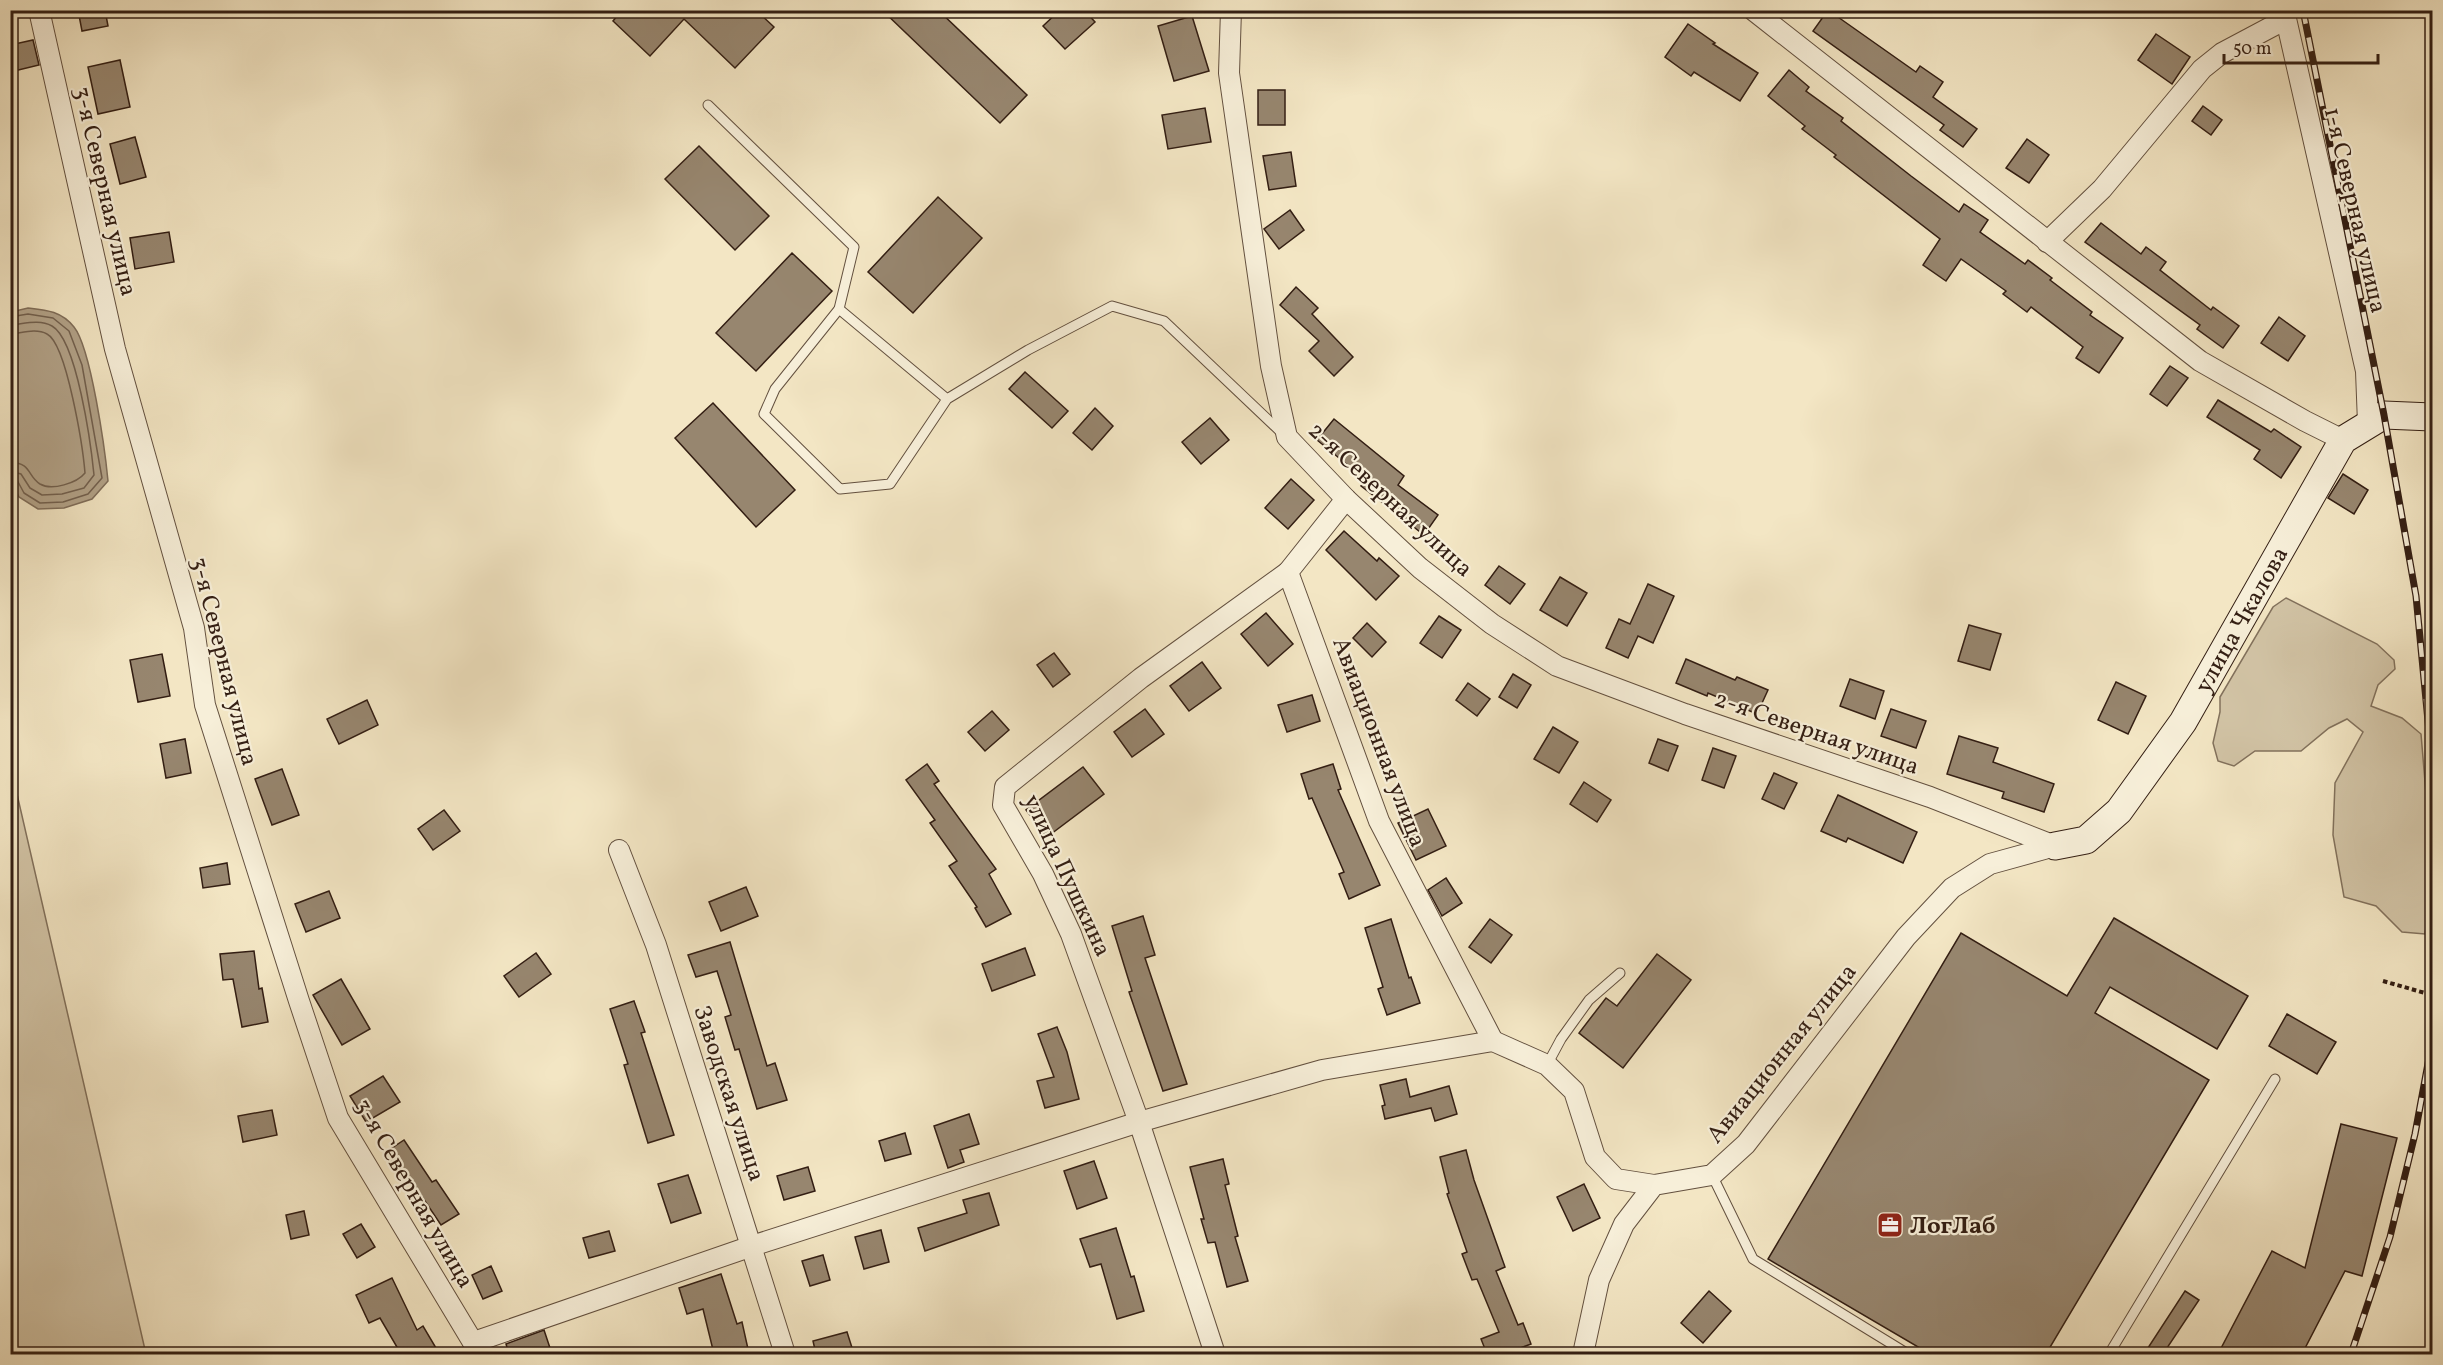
<svg xmlns="http://www.w3.org/2000/svg" width="2443" height="1365" font-family="Vollkorn,serif">
	<style>
		.green { fill: #d2c4a6; stroke: #82715c; stroke-width: 1.5 }
		.water { fill: #b2a288; stroke: #7f6d59; stroke-width: 1.5 }
		.lines { fill: none; stroke-linecap: round; stroke-linejoin: round }
		.shore { stroke: #72604e; stroke-width: 1.5 }
		.building { fill: #97866f; stroke: #331e13; stroke-width: 1.5 }
		.lane-casing { stroke: #63503f; stroke-width: 11 }
		.street-casing { stroke: #63503f; stroke-width: 22 }
		.secondary-casing { stroke: #331e13; stroke-width: 29 }
		.path { stroke: #331e13; stroke-width: 4; stroke-dasharray: 4.5 3; stroke-linecap: butt }
		.lane { stroke: #f7efd9; stroke-width: 9 }
		.street { stroke: #f7efd9; stroke-width: 20 }
		.secondary { stroke: #f7efd9; stroke-width: 27 }
		.rail-casing { stroke: #331e13; stroke-width: 7 }
		.rail { stroke: #f7efd9; stroke-width: 4.5; stroke-dasharray: 14; stroke-linecap: butt }
		.labels { text-anchor: middle; stroke-width: 4.5; stroke-linejoin: round; paint-order: stroke }
		.street-label { font-size: 24px; fill: #331e13; stroke: #f7efd9 }
		.poi-label { font-size: 24px; font-weight: bold; fill: #331e13; stroke: #f7efd9; text-anchor: start }
	</style>
	<rect width="100%" height="100%" fill="#f3e6c4"/>
	<filter id="stains"><feTurbulence type="fractalNoise" baseFrequency=".00333" numOctaves="4"/><feColorMatrix values="0 0 0 0 .2 0 0 0 0 .09 0 0 0 0 .02 0 0 0 .5 -.17"/></filter>
	<radialGradient id="worn" r=".72"><stop offset=".6" stop-color="#630" stop-opacity="0"/><stop offset="1" stop-color="#630" stop-opacity=".3"/></radialGradient>
	<g class="green">
		<polygon points="2286,598 2377,644 2394,660 2395,669 2378,685 2371,706 2402,718 2421,734 2431,853 2431,894 2425,934 2402,932 2376,906 2344,897 2333,835 2335,783 2363,732 2347,719 2329,728 2301,751 2255,751 2234,766 2218,761 2213,743 2220,712 2220,697 2273,607"/>
		<polygon points="10,768 11,768 146,1354 11,1354"/>
	</g>
	<path class="water" d="M28,308C46,310 61,311 74,327C91,348 105,450 108,481L92,499L64,508L38,509L19,497L11,480V312Z"/>
	<g class="lines">
		<g class="shore">
			<polyline points="10,317 28,314 53,318 69,331 82,365 102,478 88,494 63,502 40,503 24,493 17,480 10,479"/>
			<path d="M10,325C24,324 39,319 52,326C77,340 91,445 94,475L84,488L62,494L42,495L30,488L21,474L10,471"/>
			<path d="M10,334C22,333 36,328 47,334C67,344 83,449 85,473C77,483 52,491 40,484C27,476 32,463 10,462"/>
		</g>
	</g>
	<g class="building">
		<polygon points="78,10 105,10 108,26 82,31"/>
		<polygon points="622,10 756,10 774,27 735,68 684,19 650,56 613,21"/>
		<polygon points="882,10 938,10 1027,95 1000,123"/>
		<polygon points="1060,10 1084,10 1095,22 1065,49 1043,26"/>
		<polygon points="1828,10 1916,72 1920,66 1943,82 1933,97 1977,129 1963,147 1940,130 1944,125 1813,31"/>
		<polygon points="1192,16 1209,71 1174,81 1158,26"/>
		<polygon points="1688,24 1715,43 1713,44 1758,73 1740,101 1694,72 1691,76 1665,57"/>
		<polygon points="2156,34 2190,57 2172,84 2138,60"/>
		<polygon points="33,40 39,65 10,72 10,45"/>
		<polygon points="120,60 130,107 98,114 88,67"/>
		<polygon points="1789,70 1809,87 1806,91 1843,118 1841,121 1911,176 1959,212 1964,204 1988,220 1980,232 2025,264 2028,260 2052,278 2050,280 2092,312 2090,315 2123,338 2099,373 2076,358 2083,347 2031,307 2027,312 2003,294 2006,291 1961,259 1946,281 1923,265 1940,239 1834,157 1836,155 1802,129 1805,126 1768,96"/>
		<rect x="1258" y="90" width="27" height="35"/>
		<polygon points="2203,106 2222,120 2211,135 2192,121"/>
		<polygon points="1205,108 1211,142 1168,149 1162,115"/>
		<polygon points="135,137 146,177 120,184 110,144"/>
		<polygon points="2027,139 2049,155 2029,183 2006,168"/>
		<polygon points="699,146 769,216 735,250 665,179"/>
		<polygon points="1291,152 1296,186 1269,190 1263,156"/>
		<polygon points="938,197 982,238 913,313 868,272"/>
		<polygon points="1290,210 1304,230 1279,249 1264,229"/>
		<polygon points="2101,223 2141,254 2146,247 2166,262 2160,270 2211,310 2213,307 2239,326 2223,348 2197,329 2200,325 2085,242"/>
		<polygon points="169,232 174,262 135,269 130,238"/>
		<polygon points="792,253 832,291 756,371 716,333"/>
		<polygon points="1296,287 1318,308 1312,314 1353,357 1334,376 1309,351 1319,341 1280,305"/>
		<polygon points="2279,317 2305,336 2288,361 2261,343"/>
		<polygon points="2170,366 2188,378 2167,406 2150,394"/>
		<polygon points="1025,372 1068,411 1052,428 1009,389"/>
		<polygon points="2218,400 2271,432 2274,429 2301,447 2281,478 2254,459 2260,450 2207,417"/>
		<polygon points="713,403 795,490 756,527 675,438"/>
		<polygon points="1095,408 1113,426 1092,450 1073,433"/>
		<polygon points="1210,418 1229,440 1201,464 1182,442"/>
		<polygon points="1334,419 1404,476 1398,485 1438,515 1424,535 1361,486 1366,480 1317,440"/>
		<polygon points="2343,474 2368,490 2354,514 2328,498"/>
		<polygon points="1291,479 1314,500 1288,529 1265,508"/>
		<polygon points="1344,531 1377,561 1379,558 1399,576 1376,600 1326,550"/>
		<polygon points="1499,566 1525,584 1510,604 1485,585"/>
		<polygon points="1560,577 1587,593 1567,626 1540,610"/>
		<polygon points="1648,584 1674,596 1653,643 1638,636 1628,658 1606,648 1619,619 1630,624"/>
		<polygon points="1266,613 1293,644 1268,666 1241,634"/>
		<polygon points="1439,616 1461,630 1442,658 1420,643"/>
		<polygon points="1367,623 1386,642 1372,657 1353,638"/>
		<polygon points="1969,625 2001,634 1990,670 1958,661"/>
		<polygon points="1054,653 1070,674 1053,687 1037,665"/>
		<polygon points="162,654 170,696 138,702 130,660"/>
		<polygon points="1686,659 1735,680 1737,677 1768,690 1757,714 1708,693 1707,696 1676,683"/>
		<polygon points="1202,662 1221,688 1189,711 1170,686"/>
		<polygon points="1513,674 1531,685 1517,708 1499,697"/>
		<polygon points="1850,679 1884,691 1875,719 1840,706"/>
		<polygon points="2116,682 2146,696 2128,734 2098,720"/>
		<polygon points="1468,683 1490,699 1477,716 1456,700"/>
		<polygon points="1312,695 1320,721 1287,732 1278,705"/>
		<polygon points="367,700 378,725 339,744 327,719"/>
		<polygon points="1145,709 1164,734 1132,757 1114,732"/>
		<polygon points="1891,709 1926,721 1916,748 1881,736"/>
		<polygon points="992,711 1009,730 985,751 968,732"/>
		<polygon points="1553,727 1578,742 1559,773 1534,759"/>
		<polygon points="1959,736 1998,748 1993,762 2054,784 2044,812 2002,798 2004,792 1947,774"/>
		<polygon points="185,739 191,773 166,778 160,744"/>
		<polygon points="1658,739 1678,746 1668,771 1649,763"/>
		<polygon points="1713,748 1736,756 1724,788 1702,780"/>
		<polygon points="927,764 939,781 934,784 996,869 989,874 1011,914 986,927 975,908 977,907 949,866 957,861 930,823 935,820 906,780"/>
		<polygon points="1333,764 1341,789 1338,790 1380,885 1349,899 1339,874 1344,872 1312,798 1309,799 1301,774"/>
		<polygon points="1083,767 1104,794 1047,837 1026,810"/>
		<polygon points="282,769 299,815 272,825 255,779"/>
		<polygon points="1774,773 1797,783 1784,809 1762,799"/>
		<polygon points="1584,782 1611,800 1597,822 1570,804"/>
		<polygon points="1838,795 1917,832 1903,863 1848,838 1846,842 1821,831"/>
		<polygon points="1428,809 1446,846 1416,860 1398,823"/>
		<polygon points="444,810 460,831 433,850 418,829"/>
		<polygon points="227,863 230,884 203,888 200,868"/>
		<polygon points="1446,878 1462,903 1442,916 1428,890"/>
		<polygon points="746,887 758,916 721,931 709,902"/>
		<polygon points="329,891 340,918 306,932 295,904"/>
		<polygon points="1143,916 1155,955 1145,958 1187,1084 1163,1091 1129,992 1132,991 1112,926"/>
		<polygon points="2114,918 2248,996 2217,1049 2110,987 2095,1013 2209,1080 2046,1354 1930,1354 1768,1259 1961,933 2067,996"/>
		<polygon points="1391,919 1409,978 1411,977 1420,1003 1387,1015 1378,989 1383,987 1365,928"/>
		<polygon points="1490,919 1512,935 1491,963 1469,947"/>
		<polygon points="730,942 767,1066 775,1063 787,1100 757,1109 739,1049 735,1050 725,1017 731,1015 717,971 696,977 688,955"/>
		<polygon points="1025,948 1035,975 992,991 982,964"/>
		<polygon points="254,951 259,989 262,988 268,1022 242,1027 233,979 223,980 220,954"/>
		<polygon points="536,953 551,974 519,997 504,976"/>
		<polygon points="1657,954 1691,980 1623,1068 1579,1033 1606,998 1617,1006"/>
		<polygon points="341,979 370,1029 342,1045 313,995"/>
		<polygon points="634,1001 645,1032 641,1033 674,1135 648,1143 624,1065 628,1064 610,1009"/>
		<polygon points="2287,1014 2336,1042 2317,1074 2269,1046"/>
		<polygon points="1057,1027 1067,1052 1079,1099 1045,1108 1037,1081 1054,1077 1038,1034"/>
		<polygon points="383,1076 400,1102 366,1122 350,1096"/>
		<polygon points="1406,1079 1410,1097 1449,1086 1457,1114 1435,1121 1431,1108 1385,1119 1382,1106 1385,1105 1380,1085"/>
		<polygon points="272,1110 277,1135 243,1142 238,1116"/>
		<polygon points="969,1114 979,1144 960,1150 964,1162 948,1168 934,1126"/>
		<polygon points="2341,1124 2397,1138 2362,1276 2345,1271 2302,1354 2218,1354 2272,1251 2305,1268"/>
		<polygon points="905,1133 911,1154 885,1161 879,1141"/>
		<polygon points="404,1140 432,1182 436,1180 459,1214 441,1225 411,1180 407,1183 386,1152"/>
		<polygon points="1466,1150 1474,1180 1505,1267 1496,1271 1518,1325 1523,1323 1531,1344 1504,1354 1487,1354 1481,1339 1499,1332 1477,1279 1472,1280 1462,1254 1467,1252 1447,1194 1449,1193 1440,1157"/>
		<polygon points="1223,1159 1229,1184 1225,1185 1238,1236 1235,1237 1248,1281 1227,1287 1215,1242 1208,1243 1201,1219 1204,1219 1190,1167"/>
		<polygon points="1094,1161 1107,1198 1077,1209 1064,1171"/>
		<polygon points="808,1167 815,1191 784,1200 777,1176"/>
		<polygon points="688,1175 701,1213 671,1223 658,1184"/>
		<polygon points="1584,1184 1600,1218 1573,1231 1557,1197"/>
		<polygon points="989,1193 999,1225 925,1251 918,1228 967,1213 963,1200"/>
		<polygon points="304,1211 309,1235 291,1239 286,1215"/>
		<polygon points="361,1224 375,1247 357,1258 343,1234"/>
		<polygon points="1116,1228 1131,1277 1134,1276 1144,1311 1117,1319 1101,1264 1090,1267 1080,1239"/>
		<polygon points="881,1230 889,1262 864,1269 855,1237"/>
		<polygon points="609,1231 615,1251 589,1258 583,1238"/>
		<polygon points="823,1255 830,1280 810,1286 802,1261"/>
		<polygon points="491,1266 502,1291 483,1299 472,1275"/>
		<polygon points="721,1274 737,1324 742,1322 748,1349 725,1354 714,1354 703,1309 687,1314 679,1288"/>
		<polygon points="392,1278 417,1330 423,1326 436,1348 426,1354 401,1354 380,1318 369,1323 356,1295"/>
		<polygon points="1709,1291 1731,1311 1703,1343 1681,1323"/>
		<polygon points="2185,1291 2199,1300 2163,1354 2144,1354"/>
		<polygon points="544,1330 552,1354 509,1354 506,1344"/>
		<polygon points="847,1332 854,1354 816,1354 813,1341"/>
	</g>
	<g class="lines">
		<g class="lane-casing">
			<g id="lane">
				<polyline points="708,105 854,247 839,309"/>
				<polyline points="947,399 839,309 775,389 764,414 840,489 890,484 947,399 1028,350 1112,306 1164,321 1283,434"/>
				<polyline points="1547,1065 1561,1039 1589,1000 1620,973"/>
				<polyline points="1712,1175 1753,1259 1908,1354"/>
				<polyline points="2109,1354 2275,1079"/>
			</g>
		</g>
		<g class="street-casing">
			<g id="street">
				<polyline points="39,10 115,349 194,628 205,705 299,1001 338,1118 480,1354"/>
				<polyline points="1231,10 1229,73 1271,366 1287,437 1346,499 1420,568 1492,624 1557,666 1685,714 1930,797 2055,846"/>
				<polyline points="1753,10 2200,361 2305,421 2343,440"/>
				<polyline points="2284,10 2366,371 2368,423"/>
				<polyline points="2047,242 2102,189 2202,69 2222,53 2286,19"/>
				<polyline points="1346,499 1288,572 1379,821 1493,1041"/>
				<polyline points="619,850 656,945 785,1354"/>
				<polyline points="474,1342 752,1246 1139,1122 1322,1070 1493,1041 1547,1065 1574,1091 1595,1157 1616,1179 1654,1185"/>
				<polyline points="1215,1354 1139,1122 1071,934 1043,874 1003,805 1005,787 1141,678 1288,572"/>
				<polyline points="1583,1354 1599,1280 1624,1224 1654,1185 1712,1175 1746,1144 1906,937 1952,888 1990,864 2055,846"/>
			</g>
		</g>
		<g class="secondary-casing">
			<g id="secondary">
				<path id="s1" d="M2055,846L2086,840L2119,811L2183,722L2343,440L2384,415L2432,417"/>
			</g>
		</g>
		<polyline class="path" points="2383,981 2432,995"/>
		<use href="#lane" class="lane"/>
		<use href="#street" class="street"/>
		<use href="#secondary" class="secondary"/>
		<g class="rail-casing">
			<g id="rail">
				<polyline points="2303,10 2384,415 2416,596 2432,763"/>
				<polyline points="2351,1354 2390,1237 2415,1134 2432,1042"/>
			</g>
		</g>
		<use href="#rail" class="rail"/>
	</g>
	<defs>
		<g id="office-square" transform="scale(1.35)"><rect x="-9" y="-9" width="18" height="18" rx="4" fill="#8f2418" stroke="#f7efd9"/><path d="M-6-3h4V-5.5h4V-3h4V5H-6ZM-1-4.5V-3h2v-1.5ZM-6 0V1H6V0Z" fill="#fff"/></g>
	</defs>
	<g fill-rule="evenodd">
		<use href="#office-square" x="1890" y="1225"/>
	</g>
	<g class="labels">
		<g class="street-label">
			<text transform="translate(106 191) rotate(77)" y="8">3-я Северная улица</text>
			<text transform="translate(2356 210) rotate(77)" y="8">1-я Северная улица</text>
			<text transform="translate(1391 499) rotate(43)" y="8">2-я Северная улица</text>
			<text dy="8" stroke="none"><textPath href="#s1" startOffset="303">улица Чкалова</textPath></text>
			<text transform="translate(225 661) rotate(76)" y="8">3-я Северная улица</text>
			<text transform="translate(1817 732) rotate(19)" y="8">2-я Северная улица</text>
			<text transform="translate(1380 742) rotate(69)" y="8">Авиационная улица</text>
			<text transform="translate(1068 875) rotate(65)" y="8">улица Пушкина</text>
			<text transform="translate(1781 1053) rotate(-51)" y="8">Авиационная улица</text>
			<text transform="translate(730 1093) rotate(72)" y="8">Заводская улица</text>
			<text transform="translate(415 1193) rotate(60)" y="8">3-я Северная улица</text>
		</g>
		<g class="poi-label">
			<text x="1910" y="1233">ЛогЛаб</text>
		</g>
	</g>
	<rect width="2443" height="1365" fill="none" stroke="#f3e6c4" stroke-width="36"/>
	<rect x="12" y="12" width="2419" height="1341" fill="none" stroke="#331e13" stroke-width="3"/>
	<rect x="18" y="18" width="2407" height="1329" fill="none" stroke="#331e13" stroke-width="1.5"/>
	<path d="M2224 54v9h154v-9" fill="none" stroke="#331e13" stroke-width="3"/>
	<text x="2233" y="54" font-size="18" fill="#331e13" stroke="#f7efd9" stroke-width="4.5" paint-order="stroke">50 m</text>
	<rect width="100%" height="100%" filter="url(#stains)"/>
	<rect width="100%" height="100%" fill="url(#worn)"/>
</svg>
